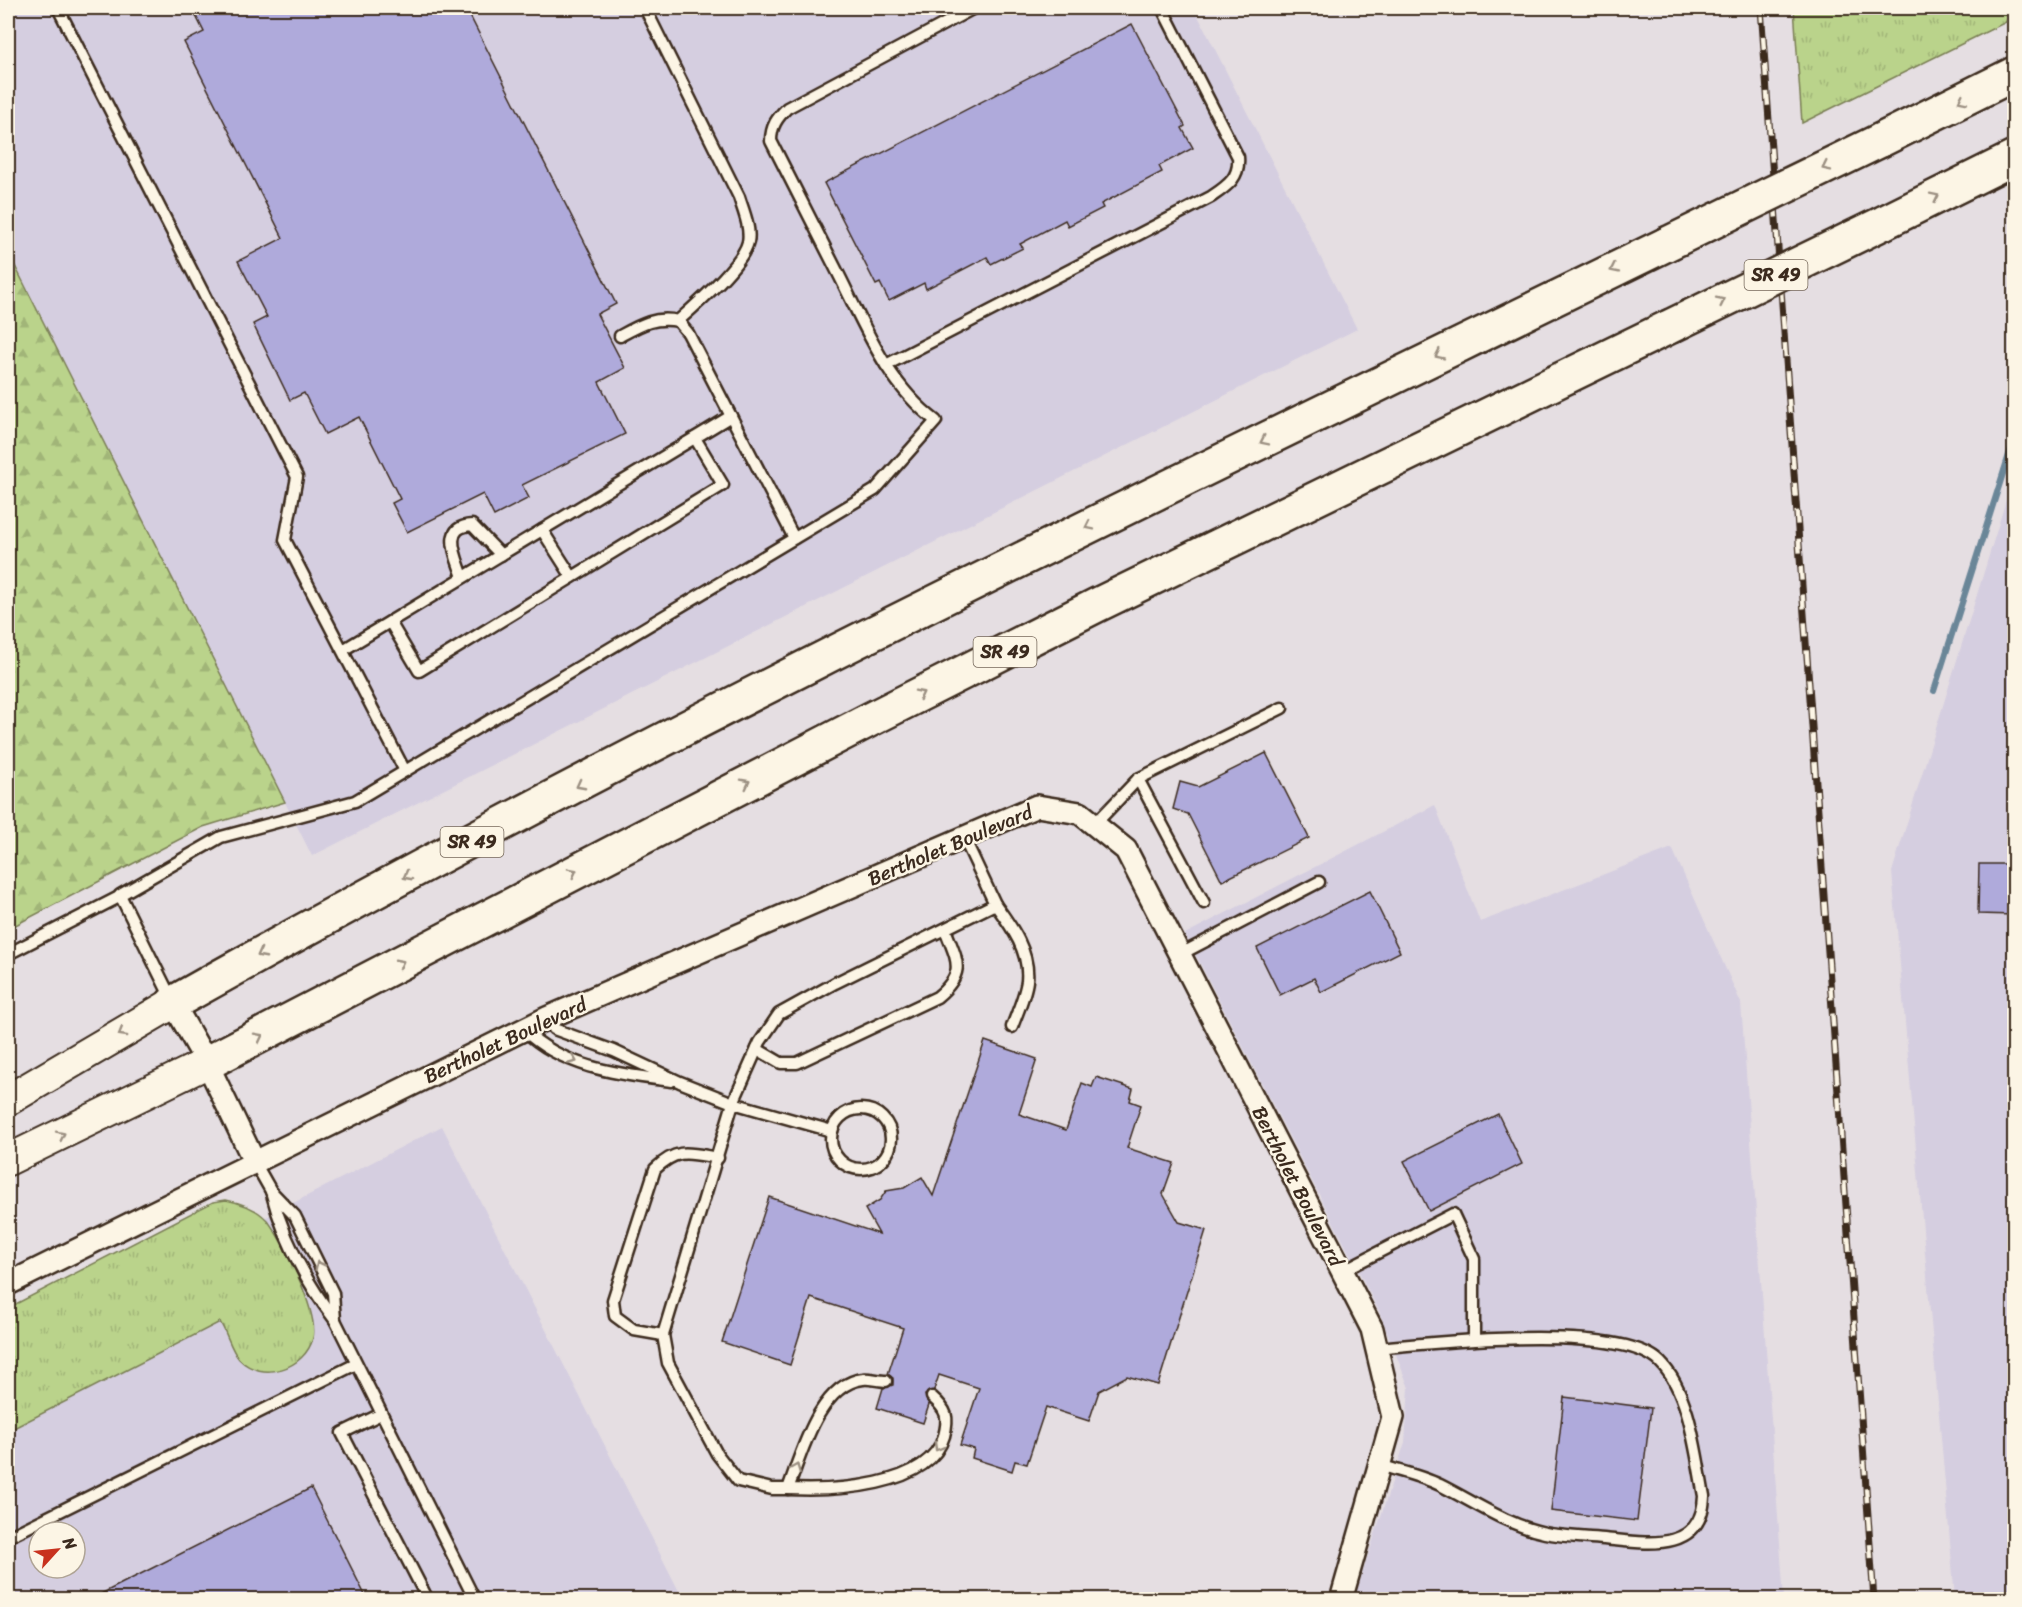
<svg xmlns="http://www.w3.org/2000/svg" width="2022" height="1607" font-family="Sriracha,sans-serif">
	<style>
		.built { fill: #d5cee0; fill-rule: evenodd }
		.grass { fill: url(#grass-tufts); stroke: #7a7e54; stroke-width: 1.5 }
		.forest { fill: url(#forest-firs); stroke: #7a7e54; stroke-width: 1.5 }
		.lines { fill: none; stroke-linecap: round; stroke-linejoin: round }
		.stream { stroke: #6a8698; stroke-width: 6 }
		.building { fill: #afaadb; stroke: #3b2a1e; stroke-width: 1.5 }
		.lane-casing { stroke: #3b2a1e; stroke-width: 15 }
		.street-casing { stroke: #3b2a1e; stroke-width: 26 }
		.secondary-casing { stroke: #3b2a1e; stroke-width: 34 }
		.highway-casing { stroke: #3b2a1e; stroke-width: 38 }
		.lane { stroke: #fcf5e5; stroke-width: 10 }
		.street { stroke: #fcf5e5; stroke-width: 21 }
		.secondary { stroke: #fcf5e5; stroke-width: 30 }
		.highway { stroke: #fcf5e5; stroke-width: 33 }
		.rail-casing { stroke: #3b2a1e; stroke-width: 7 }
		.rail { stroke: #fcf5e5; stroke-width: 4.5; stroke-dasharray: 14; stroke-linecap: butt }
		.highway-bridge-casing { stroke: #3b2a1e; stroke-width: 38; stroke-linecap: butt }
		.highway-bridge { stroke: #fcf5e5; stroke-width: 33 }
		.oneway { stroke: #9c9082 }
		.labels { text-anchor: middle; stroke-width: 5; stroke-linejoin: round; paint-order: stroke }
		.shield { fill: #fcf5e5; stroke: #75675a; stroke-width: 1.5 }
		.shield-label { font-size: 18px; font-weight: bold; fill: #3b2a1e }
		.street-label { font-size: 20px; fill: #3b2a1e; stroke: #fcf5e5 }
	</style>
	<defs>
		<pattern id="grass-tufts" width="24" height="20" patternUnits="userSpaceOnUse" patternTransform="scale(1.5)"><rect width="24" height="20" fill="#bad38b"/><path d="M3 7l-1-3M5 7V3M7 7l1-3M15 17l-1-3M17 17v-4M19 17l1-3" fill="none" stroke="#a1b578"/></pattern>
		<pattern id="forest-firs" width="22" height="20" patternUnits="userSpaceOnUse" patternTransform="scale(1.5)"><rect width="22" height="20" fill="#bad38b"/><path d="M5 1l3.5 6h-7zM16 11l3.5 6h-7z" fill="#a1b578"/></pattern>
	</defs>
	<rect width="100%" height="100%" fill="#e5dee2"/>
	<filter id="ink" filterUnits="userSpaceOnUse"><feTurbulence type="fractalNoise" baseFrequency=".0167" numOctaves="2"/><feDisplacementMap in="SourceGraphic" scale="12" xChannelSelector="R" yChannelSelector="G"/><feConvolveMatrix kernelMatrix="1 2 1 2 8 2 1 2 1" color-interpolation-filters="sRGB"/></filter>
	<g filter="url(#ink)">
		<g class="built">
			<polygon points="8,8 1194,8 1357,329 312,856 8,252"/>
			<polygon points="2014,474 2014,1599 1955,1599 1892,872"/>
			<polygon points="1435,805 1480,922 1672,848 1741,1003 1784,1599 1354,1599 1405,1442 1409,1388 1379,1311 1185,934"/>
			<path d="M442,1126L683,1599L8,1600V1351ZM39,1532H75V1568H39Z"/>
		</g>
		<g class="grass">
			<polygon points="1794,8 2014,8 2014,18 1802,123"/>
			<path d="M226,1200C242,1203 256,1208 267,1220C283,1239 319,1314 313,1338C305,1369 262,1383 239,1359C231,1350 227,1333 220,1322L8,1431V1308L213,1202Z"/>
		</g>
		<polygon class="forest" points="8,252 285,802 203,827 8,929"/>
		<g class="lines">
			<polyline class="stream" points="1934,691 2014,439"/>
		</g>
		<g class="building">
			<polygon points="192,8 466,8 616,304 597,314 625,368 599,382 625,434 522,485 529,498 494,516 483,494 407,532 392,503 400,499 359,417 325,434 304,393 290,400 253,324 267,317 238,261 283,238 184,42 204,32"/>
			<polygon points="1132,24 1185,126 1182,128 1193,148 1159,166 1162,172 1101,204 1103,208 1068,226 1065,220 1020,244 1023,248 991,264 987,257 926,289 924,283 889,301 880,283 876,285 824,183"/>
			<polygon points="1266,753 1309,838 1222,881 1188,814 1173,809 1180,782 1198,787"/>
			<polygon points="1979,864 2014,864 2014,915 1978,914"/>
			<polygon points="1370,891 1400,952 1321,992 1314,978 1280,995 1257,948"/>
			<polygon points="985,1041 1037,1059 1019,1114 1066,1130 1082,1083 1092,1087 1096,1077 1133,1089 1130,1101 1141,1105 1127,1148 1174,1163 1163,1194 1179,1222 1206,1230 1158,1385 1127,1376 1099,1391 1089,1421 1046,1407 1027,1464 1015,1461 1012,1471 972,1458 974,1449 960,1445 979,1388 939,1375 934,1390 925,1395 929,1405 923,1423 877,1408 883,1388 893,1385 893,1378 888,1374 903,1328 811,1298 790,1365 722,1342 769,1197 879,1234 865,1209 880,1200 886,1191 904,1188 922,1177 933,1196"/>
			<polygon points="1498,1114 1522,1164 1429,1211 1404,1161"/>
			<polygon points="1564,1397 1651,1408 1637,1521 1551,1511"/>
			<polygon points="311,1488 367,1599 91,1599"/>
		</g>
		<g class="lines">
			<g class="lane-casing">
				<g id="lane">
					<polyline points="58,8 297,477 285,540 405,771"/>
					<path d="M645,8L739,197C743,210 751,228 748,242C743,264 696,305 678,321L688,333L794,538"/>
					<path d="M620,336C640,325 655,316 678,321"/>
					<path d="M886,365L1211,197C1227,186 1240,178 1238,157L1162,8"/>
					<polyline points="542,530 572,577"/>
					<path d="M463,577C457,558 440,527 472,525L501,555"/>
					<polyline points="390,622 419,671 723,485 695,438"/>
					<polyline points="343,650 731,416"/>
					<polyline points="1138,779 1204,903"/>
					<polyline points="1095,824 1138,779 1282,708"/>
					<path d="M995,904C1011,926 1030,951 1027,981C1025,996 1017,1013 1012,1027"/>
					<polyline points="8,954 121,896"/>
					<polyline points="1179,955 1319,882"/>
					<path d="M172,1000L120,895L221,837L355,801L875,490L936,421C888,385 866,329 840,277C817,231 794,186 771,141C771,126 777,118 787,108L974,8"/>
					<polyline points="547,1018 554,1029 614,1051 680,1082 733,1103 663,1335 668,1363 717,1454 738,1481 772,1489 788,1489"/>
					<path d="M524,1030C563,1068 619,1074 671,1081"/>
					<path d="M757,1049L781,1063H797L937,997C967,972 957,961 945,929"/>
					<circle cx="861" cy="1139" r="30"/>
					<polyline points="832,1131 733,1103 760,1042 779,1014 835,983 995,904 964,838"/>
					<polyline points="254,1161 271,1191 295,1216 333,1293 335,1320"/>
					<path d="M271,1191C283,1238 306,1282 335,1320L475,1600"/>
					<polyline points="1342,1271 1453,1214 1474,1259 1474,1340"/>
					<path d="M663,1335L634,1330L615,1316L613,1300L655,1169C678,1147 689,1153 718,1158"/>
					<path d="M1376,1348C1433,1343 1620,1322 1660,1362C1690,1392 1696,1455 1704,1496C1702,1554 1646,1543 1604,1539C1585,1537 1564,1537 1545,1533C1507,1525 1474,1502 1440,1485C1422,1476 1399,1471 1379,1465"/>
					<path d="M886,1381C879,1381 870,1378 863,1379C819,1384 801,1455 788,1489C832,1491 929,1488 944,1436C949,1417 947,1410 932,1397"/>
					<polyline points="381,1414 342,1433 428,1600"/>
					<polyline points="8,1537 356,1364"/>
				</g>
			</g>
			<g class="street-casing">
				<g id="street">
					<polyline points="173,1003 207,1063 254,1161"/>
					<polyline points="8,1284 547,1018 1037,806 1080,813 1126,850 1372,1329 1393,1417 1341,1600"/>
				</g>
			</g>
			<g class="secondary-casing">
				<g id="secondary">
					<polyline points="8,1100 173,1003"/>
					<polyline points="8,1160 207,1063"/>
				</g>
			</g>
			<g class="highway-casing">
				<g id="highway">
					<polyline points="1879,141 2014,74"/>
					<polyline points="1883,223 2014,158"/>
					<path d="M173,1003C659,729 1165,489 1667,244"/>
					<polyline points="207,1063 871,719 1097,605 1669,327"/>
				</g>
			</g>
			<use href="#lane" class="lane"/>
			<use href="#street" class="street"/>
			<use href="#secondary" class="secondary"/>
			<use href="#highway" class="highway"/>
			<g class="rail-casing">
				<polyline id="rail" points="1761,8 1874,1600"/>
			</g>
			<use href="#rail" class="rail"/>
			<g class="highway-bridge-casing">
				<g id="highway-bridge">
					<polyline points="1667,244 1879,141"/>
					<polyline points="1669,327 1883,223"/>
				</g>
			</g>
			<use href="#highway-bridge" class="highway-bridge"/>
		</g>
		<defs><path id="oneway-chevron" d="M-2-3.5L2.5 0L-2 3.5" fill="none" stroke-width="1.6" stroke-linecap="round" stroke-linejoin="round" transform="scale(1.5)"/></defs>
		<g class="oneway">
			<use href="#oneway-chevron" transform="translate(1962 100) rotate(154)"/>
			<use href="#oneway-chevron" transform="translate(1826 167) rotate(154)"/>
			<use href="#oneway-chevron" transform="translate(1935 197) rotate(-26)"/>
			<use href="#oneway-chevron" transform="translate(1614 269) rotate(154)"/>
			<use href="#oneway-chevron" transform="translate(1721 301) rotate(-26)"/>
			<use href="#oneway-chevron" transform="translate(1439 355) rotate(154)"/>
			<use href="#oneway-chevron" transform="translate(1264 441) rotate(154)"/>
			<use href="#oneway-chevron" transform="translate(1089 526) rotate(154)"/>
			<use href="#oneway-chevron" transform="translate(920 694) rotate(-27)"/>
			<use href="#oneway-chevron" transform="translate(746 783) rotate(-27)"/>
			<use href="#oneway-chevron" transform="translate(580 785) rotate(152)"/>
			<use href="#oneway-chevron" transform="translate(573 872) rotate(-27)"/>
			<use href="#oneway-chevron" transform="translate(407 876) rotate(152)"/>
			<use href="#oneway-chevron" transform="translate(261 954) rotate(152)"/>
			<use href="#oneway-chevron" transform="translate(400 963) rotate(-28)"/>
			<use href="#oneway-chevron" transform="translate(122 1033) rotate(150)"/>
			<use href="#oneway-chevron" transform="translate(259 1037) rotate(-27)"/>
			<use href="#oneway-chevron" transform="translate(573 1060) rotate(23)"/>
			<use href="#oneway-chevron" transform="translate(61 1135) rotate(-26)"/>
			<use href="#oneway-chevron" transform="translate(319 1265) rotate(-116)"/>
			<use href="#oneway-chevron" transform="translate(938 1447) rotate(120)"/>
			<use href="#oneway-chevron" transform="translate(796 1468) rotate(-68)"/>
		</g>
	</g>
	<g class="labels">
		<g class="shield">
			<rect x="1744.5" y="260" width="63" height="30" rx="4.5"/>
			<rect x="973.5" y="637" width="63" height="30" rx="4.5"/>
			<rect x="440.5" y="827" width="63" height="30" rx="4.5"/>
		</g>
		<g class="shield-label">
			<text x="1776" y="281">SR 49</text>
			<text x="1005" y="658">SR 49</text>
			<text x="472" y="848">SR 49</text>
		</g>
		<g class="street-label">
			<text transform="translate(950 845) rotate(-23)" y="7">Bertholet Boulevard</text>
			<text transform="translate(505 1040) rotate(-25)" y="7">Bertholet Boulevard</text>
			<text transform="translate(1298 1186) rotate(63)" y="7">Bertholet Boulevard</text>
		</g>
	</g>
	<rect width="2022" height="1607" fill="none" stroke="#fcf5e5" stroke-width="30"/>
	<rect x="15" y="15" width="1992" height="1577" fill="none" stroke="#3b2a1e" stroke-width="2" filter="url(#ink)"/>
	<g transform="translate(57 1550) rotate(63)"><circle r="28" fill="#fcf5e5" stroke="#afa495" stroke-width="1.5"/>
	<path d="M0-4.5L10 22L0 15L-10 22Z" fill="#c8321e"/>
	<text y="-9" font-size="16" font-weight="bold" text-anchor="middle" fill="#3b2a1e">N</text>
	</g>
</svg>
